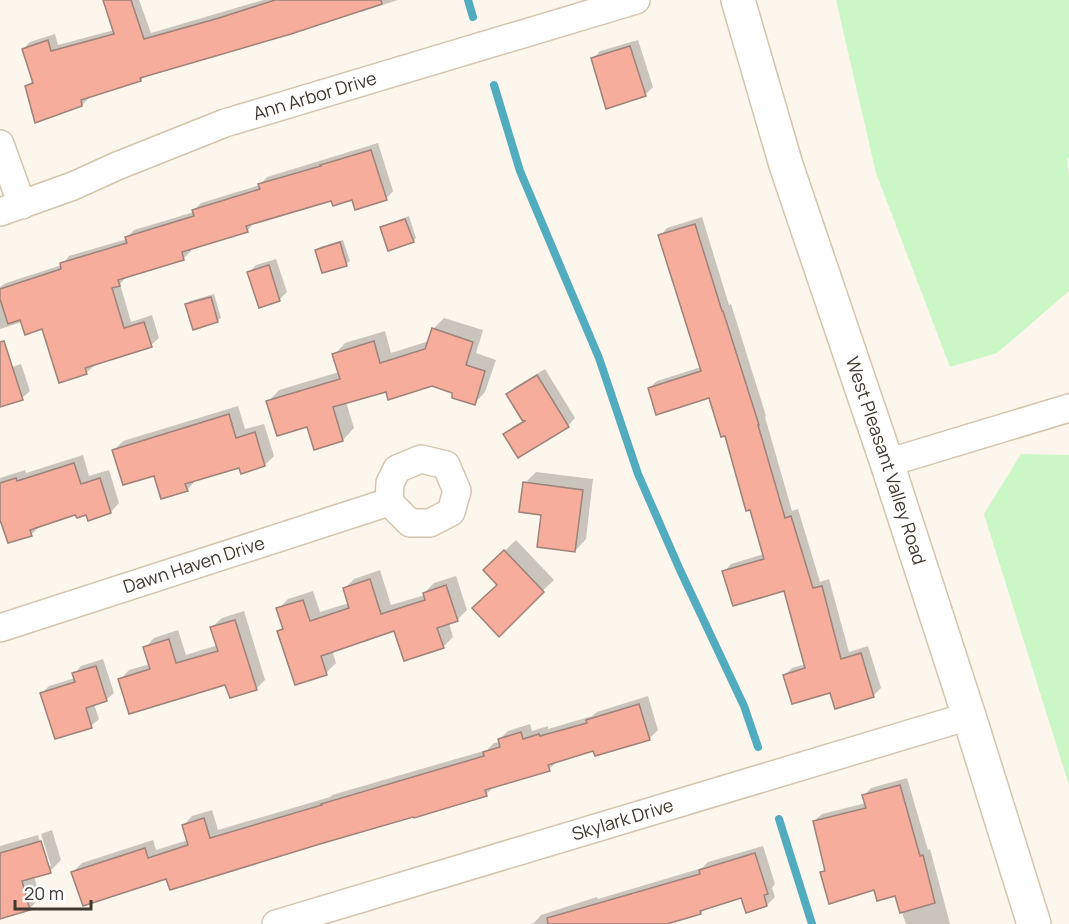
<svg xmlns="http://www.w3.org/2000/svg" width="1069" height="924" font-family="Manrope,sans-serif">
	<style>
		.green { fill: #cbf6c6 }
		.shadow { fill: #0003 }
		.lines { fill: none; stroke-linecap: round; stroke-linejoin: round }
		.stream { stroke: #52acbf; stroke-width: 8 }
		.building { fill: #f6ad9c; stroke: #9e827a; stroke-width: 1.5 }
		.minor-casing { stroke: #d4c4ac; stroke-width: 30 }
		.major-casing { stroke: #d4c4ac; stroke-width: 36 }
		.minor { stroke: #fff; stroke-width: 27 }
		.major { stroke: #fff; stroke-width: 33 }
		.labels { text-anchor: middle; stroke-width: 4.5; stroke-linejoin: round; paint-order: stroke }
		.street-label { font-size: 18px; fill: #3f392f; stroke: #fff }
	</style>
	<rect width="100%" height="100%" fill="#fdf6ec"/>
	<g class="green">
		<polygon points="836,0 1069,0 1069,158 1067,159 1069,177 1069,291 997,353 950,367 876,173"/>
		<polygon points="1021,454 1069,455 1069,785 984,514"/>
	</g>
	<g class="shadow">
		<polygon points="104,0 139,0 151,33 263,0 398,0 361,12 360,9 146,75 141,80 88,96 89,98 82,105 26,87 33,80 23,49 30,42 55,34 58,45 114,30"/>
		<polygon points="638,40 653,87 645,95 593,59 600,51"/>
		<polygon points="378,143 393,191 386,199 332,199 254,223 247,231 190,248 191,251 183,259 126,277 120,284 131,322 152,315 159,338 151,345 93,364 94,366 86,373 43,327 22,322 0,329 0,287 6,283 62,265 69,256 127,239 127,237 134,230 194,212 194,210 201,203 260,185 267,177"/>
		<polygon points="409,216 416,238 413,241 382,228 385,225"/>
		<polygon points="702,217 729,305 731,304 766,416 765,417 792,511 798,509 820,582 829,579 849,652 868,646 881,688 873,696 831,691 785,675 792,668 806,664 785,589 724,572 731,564 764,554 726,434 710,396 649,388 657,381 701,367 660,236 667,228"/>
		<polygon points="343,240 350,261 346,264 317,251 320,247"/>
		<polygon points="276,259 287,292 280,299 260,306 249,273 256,265"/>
		<polygon points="214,294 221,318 217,321 186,305 190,301"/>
		<polygon points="444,318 483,330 476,353 496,360 485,392 474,404 454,392 432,385 387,390 346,402 354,428 343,440 308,425 268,402 279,390 339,372 334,355 345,343 385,331 391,353 429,341 433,329"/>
		<polygon points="21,364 30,391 22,398 0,406 0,371"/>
		<polygon points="545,369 575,418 568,426 505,434 512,427 524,420 508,395 515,387"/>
		<polygon points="238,406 245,429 264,424 274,456 265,465 240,466 196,480 187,490 155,474 114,450 123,441"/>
		<polygon points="83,455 89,476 109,470 119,503 111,512 76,514 40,526 31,535 2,520 0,520 0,478 25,470 26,473"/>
		<polygon points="536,472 593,479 586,539 575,551 543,513 525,483"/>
		<polygon points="516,540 554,580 532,601 496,559"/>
		<polygon points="380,570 391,605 425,595 424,593 434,583 456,576 467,610 457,620 449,623 453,637 443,647 395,629 332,650 336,663 326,673 279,631 284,626 278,609 288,599 313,591 320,612 349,603 344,589 354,579"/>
		<polygon points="244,611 265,680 256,689 226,683 120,680 129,670 150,664 145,648 154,638 178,630 186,655 218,645 212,627 222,618"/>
		<polygon points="103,659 114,693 106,700 94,704 99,719 91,726 42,693 49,686 75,678 74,674 81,666"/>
		<polygon points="648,696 658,730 649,739 594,750 559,760 549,769 495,785 486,795 167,877 73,872 82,863 153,840 156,850 188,840 184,825 192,816 212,810 218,830 330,797 332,795 487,750 494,743 500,742 500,739 508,731 530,724 532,731 548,726 548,729 592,716 597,712"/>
		<polygon points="907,778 928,850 930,849 950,924 906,924 896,894 821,873 826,868 814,821 822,814 866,803 864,796 871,788"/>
		<polygon points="52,830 61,860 50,871 34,876 40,898 29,909 0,910 0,846 38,835 47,866 51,866 41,834"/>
		<polygon points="763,846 775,884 772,888 775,897 767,905 742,897 705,908 701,913 662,924 530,924 534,923 541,915 597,897 598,899 702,868 708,862"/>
	</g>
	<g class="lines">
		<g class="stream">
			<polyline points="468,0 473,17"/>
			<polyline points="494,85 520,171 599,358 638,474 680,570 744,706 758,747"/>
			<polyline points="779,819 812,924"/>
		</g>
	</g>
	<g class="building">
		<polygon points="103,0 131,0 144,39 219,18 275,0 381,0 382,4 291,34 140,78 141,81 81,100 82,106 35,123 25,86 33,83 22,49 48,40 51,51 114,34"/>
		<polygon points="630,46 646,96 606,109 591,58"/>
		<polygon points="371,150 387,200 355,210 352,200 333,206 331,201 246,226 248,232 182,252 184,260 118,280 120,286 112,288 124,328 144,322 152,347 85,368 87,374 59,383 42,329 25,335 20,320 8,324 0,299 0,289 61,269 60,263 127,243 125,237 194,216 192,210 260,189 258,184 321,166 320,165"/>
		<polygon points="405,219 414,242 388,251 380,227"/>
		<polygon points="695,224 722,311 723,311 759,425 758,425 785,518 791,516 813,588 822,586 841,659 861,653 874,697 835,709 830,693 792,704 783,675 805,668 784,591 733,606 722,571 764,559 750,510 746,511 725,436 721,437 709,398 656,415 648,388 701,371 658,235"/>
		<polygon points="340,242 347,266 322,273 315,250"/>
		<polygon points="269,265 280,301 259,308 247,272"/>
		<polygon points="211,297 218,322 193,330 185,304"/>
		<polygon points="432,328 473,342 466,365 485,371 475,405 452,398 452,393 432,386 388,400 386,392 333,407 343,441 314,450 307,427 277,436 266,401 340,379 332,354 374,341 380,363 425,349"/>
		<polygon points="4,341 23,400 0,407 0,342"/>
		<polygon points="537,375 569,427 518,458 503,434 525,421 522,420 506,394"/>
		<polygon points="229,414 236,438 255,432 265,466 241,474 239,468 185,484 188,491 161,499 154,476 123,485 112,450"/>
		<polygon points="74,463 81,484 100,478 111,513 88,521 86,515 77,518 75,515 30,530 32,536 8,543 0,520 0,483 16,478 17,481"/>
		<polygon points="523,482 583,490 575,552 537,547 541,515 519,512"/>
		<polygon points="504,550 544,592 499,637 472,608 497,585 483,570"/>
		<polygon points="370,579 381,614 425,600 423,593 446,585 458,621 437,628 444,648 404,661 394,631 321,656 327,675 295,685 277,631 283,629 276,608 303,600 310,621 349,608 343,588"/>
		<polygon points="235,620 257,690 230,698 225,685 129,714 118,679 150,669 143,647 169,639 176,663 218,651 210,627"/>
		<polygon points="96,666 107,701 86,708 92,728 55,739 40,693 75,682 72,673"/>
		<polygon points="639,704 650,740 595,756 593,751 548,765 550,771 485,790 487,796 414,818 413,817 320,844 170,890 166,879 83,906 71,872 145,848 148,858 188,845 182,825 204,818 210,838 322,805 321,804 484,756 483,752 500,747 498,739 521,732 523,739 539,734 540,736 587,723 586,720"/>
		<polygon points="900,785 920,856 923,855 935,903 900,913 895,896 877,901 874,890 829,904 820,872 825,871 813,821 866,808 862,795"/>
		<polygon points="41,841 51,873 22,881 30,910 0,919 0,853"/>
		<polygon points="755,853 768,894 764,895 767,906 746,913 741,898 700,911 701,914 667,924 548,924 547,918 700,874 699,870"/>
	</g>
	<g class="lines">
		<g class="minor-casing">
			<g id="minor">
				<polyline points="0,144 22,205"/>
				<path id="s1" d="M0,212L73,186L117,166L225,123L636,0"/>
				<polygon points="421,459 446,465 457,491 451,512 430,523 410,523 389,502 390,483 397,469"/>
				<polyline points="887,463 1069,408"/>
				<path id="s2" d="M0,628L389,502"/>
				<path id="s3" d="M276,924L969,716"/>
			</g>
		</g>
		<g class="major-casing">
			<g id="major">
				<path id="s4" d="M738,0L786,165L887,463L969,716L1034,924"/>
			</g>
		</g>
		<use href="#minor" class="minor"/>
		<use href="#major" class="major"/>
	</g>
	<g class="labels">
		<g class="street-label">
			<text dy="6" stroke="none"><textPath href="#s1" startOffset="336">Ann Arbor Drive</textPath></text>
			<text dy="6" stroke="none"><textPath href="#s4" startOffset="484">West Pleasant Valley Road</textPath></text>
			<text dy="6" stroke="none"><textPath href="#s2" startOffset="204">Dawn Haven Drive</textPath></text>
			<text dy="6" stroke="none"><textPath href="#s3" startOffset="362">Skylark Drive</textPath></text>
		</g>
	</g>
	<path d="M15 900v9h76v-9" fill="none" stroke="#3f392f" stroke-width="3"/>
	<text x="24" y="900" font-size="18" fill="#3f392f" stroke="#ffffff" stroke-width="4.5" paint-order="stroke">20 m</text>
</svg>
